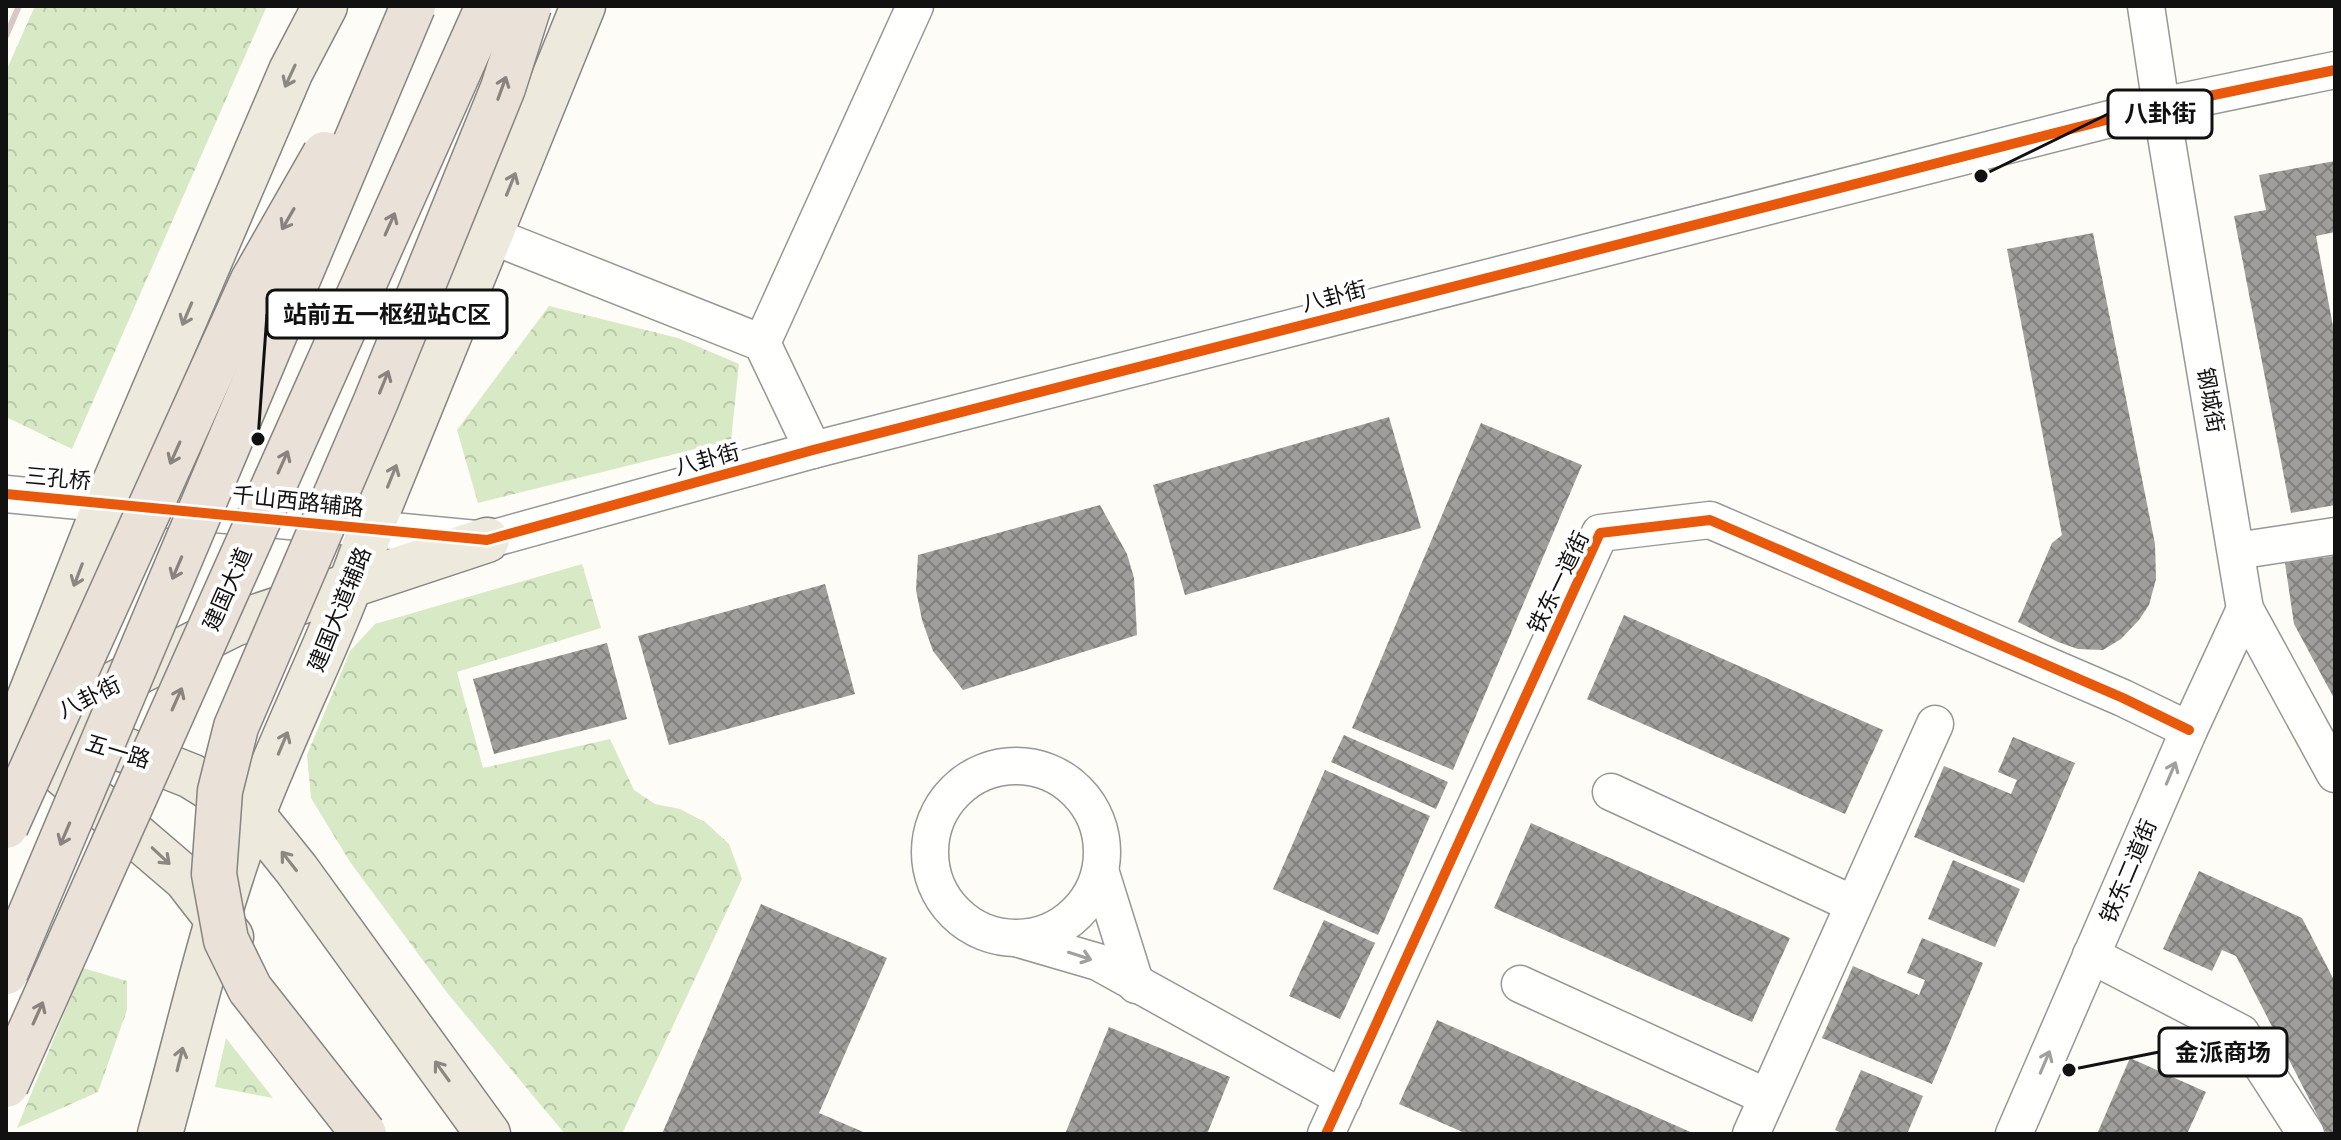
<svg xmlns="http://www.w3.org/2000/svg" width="2341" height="1140" font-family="'Noto Serif','Noto Sans SC',serif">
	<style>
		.forest { fill: url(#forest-crowns) }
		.building { fill: url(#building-cross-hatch) }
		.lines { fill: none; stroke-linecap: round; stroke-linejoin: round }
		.minor-casing { stroke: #979795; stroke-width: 39 }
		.major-casing { stroke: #858482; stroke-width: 47 }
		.minor { stroke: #fffffe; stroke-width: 36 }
		.major { stroke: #ede9dc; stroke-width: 44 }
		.rail { stroke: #d9c6c7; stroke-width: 6 }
		.highway-bridge-casing { stroke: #858482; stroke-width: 47; stroke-linecap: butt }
		.highway-bridge { stroke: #eae1d8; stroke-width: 44 }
		.cycleway-casing { stroke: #fff; stroke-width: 15 }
		.cycleway { stroke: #e8590c; stroke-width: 10 }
		.oneway { stroke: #8a8881 }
		.oneway2 { stroke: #88837e }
		.oneway3 { stroke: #a0a09f }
		.labels { text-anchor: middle; stroke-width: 8; stroke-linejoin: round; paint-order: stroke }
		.street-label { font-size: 22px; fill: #111; stroke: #fff }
		.leader { fill: none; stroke: #111; stroke-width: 3 }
		.callout-dot { fill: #111; stroke: #fff; stroke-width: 3 }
		.callout { fill: #fff; stroke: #111; stroke-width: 3 }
		.callout-label { font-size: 24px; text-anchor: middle; font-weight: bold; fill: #111 }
	</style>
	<defs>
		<pattern id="forest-crowns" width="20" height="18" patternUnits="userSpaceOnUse" patternTransform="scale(2)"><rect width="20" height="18" fill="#d8eac5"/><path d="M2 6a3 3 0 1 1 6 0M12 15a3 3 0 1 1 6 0" fill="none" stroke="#b8c8a8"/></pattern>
		<pattern id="building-cross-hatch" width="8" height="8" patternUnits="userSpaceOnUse" patternTransform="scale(2)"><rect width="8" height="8" fill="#a19f9c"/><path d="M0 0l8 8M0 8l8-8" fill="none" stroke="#82807e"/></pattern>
	</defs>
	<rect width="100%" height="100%" fill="#fdfcf7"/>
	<g class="forest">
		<polygon points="35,6 267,6 72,449 6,417 6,71"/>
		<polygon points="549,306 678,338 739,364 731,440 478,503 457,430"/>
		<polygon points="582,564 601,628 457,672 483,768 610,739 634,790 655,804 680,809 705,822 729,844 742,879 622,1134 565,1134 448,994 350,862 311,798 307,755 350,651 375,624"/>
		<polygon points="83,968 127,981 127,1010 98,1092 17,1128"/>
		<polygon points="226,1038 273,1098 215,1087"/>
	</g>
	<g class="building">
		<polygon points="2335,161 2335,232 2316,236 2335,337 2335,505 2291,513 2234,216 2266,210 2259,175"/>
		<polygon points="2093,233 2155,544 2156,579 2149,605 2139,620 2121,639 2103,650 2078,649 2058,642 2018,622 2052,543 2062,535 2007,249"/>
		<polygon points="1389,417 1421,528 1185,595 1153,485"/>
		<polygon points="1481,423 1582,465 1453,770 1352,728"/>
		<polygon points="1100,505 1127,554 1134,578 1137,635 963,690 933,651 922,620 916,590 918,555"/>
		<polygon points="2335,556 2335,700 2294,624 2285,563"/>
		<polygon points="825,584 855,694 669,745 638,636"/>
		<polygon points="1624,615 1883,730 1845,814 1587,699"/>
		<polygon points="607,643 627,719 494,754 473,679"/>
		<polygon points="1344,735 1448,782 1436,809 1331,762"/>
		<polygon points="2013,737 2075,763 2024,883 1914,837 1944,766 2011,794 2017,780 1998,772"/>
		<polygon points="1325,770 1430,816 1378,935 1273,889"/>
		<polygon points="1531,823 1790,938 1752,1022 1494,908"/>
		<polygon points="1953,860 2020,889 1995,947 1928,919"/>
		<polygon points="2199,871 2302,918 2335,982 2335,1134 2327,1134 2236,956 2222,950 2212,971 2163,949"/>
		<polygon points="761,904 887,958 819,1113 868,1134 662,1134"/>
		<polygon points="1324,920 1375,943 1340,1019 1289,996"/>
		<polygon points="1922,938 1983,963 1932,1084 1822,1038 1853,966 1919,995 1925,980 1907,973"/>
		<polygon points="1437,1020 1695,1134 1467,1134 1399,1104"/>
		<polygon points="1109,1027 1230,1077 1207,1134 1065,1134"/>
		<polygon points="2130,1058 2206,1092 2187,1134 2097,1134"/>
		<polygon points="1861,1070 1923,1096 1907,1134 1844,1134 1835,1130"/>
	</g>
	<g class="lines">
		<g class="minor-casing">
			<g id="minor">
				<polyline points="2146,6 2161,106 2245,609 2335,774"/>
				<polyline points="490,235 762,343 813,450"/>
				<polyline points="762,343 915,6"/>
				<polyline points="6,494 487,540 813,450 2161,106 2335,70"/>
				<polyline points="2236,551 2335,536"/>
				<circle cx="1016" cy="852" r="86"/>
				<polyline points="1611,792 1853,904"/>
				<polyline points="1101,873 1136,985"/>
				<polyline points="1019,939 1098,962 1343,1098"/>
				<polyline points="2091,955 2241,1033 2306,1134"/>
				<polyline points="1520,984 1767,1097"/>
				<polyline points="1326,1134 1600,533 1710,520 2123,698 2189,730"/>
				<polyline points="1751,1134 1935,724"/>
				<polyline points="2014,1134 2189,730 2245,609"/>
			</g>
		</g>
		<g class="major-casing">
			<g id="major">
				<polyline points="34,724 234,624 487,540"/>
				<polyline points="12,730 186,879 231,937"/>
				<polyline points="18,732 80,738 128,751 191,776 252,814 297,870 488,1134"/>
				<polyline points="6,757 106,503 291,71 325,6"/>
				<path d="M160,1134C190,1027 213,918 253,814C290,718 338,626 371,528L583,6"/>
			</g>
		</g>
		<use href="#minor" class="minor"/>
		<use href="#major" class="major"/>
		<polyline class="rail" points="6,36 19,6"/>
		<g class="highway-bridge-casing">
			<g id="highway-bridge">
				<polyline points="6,826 252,282 325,154"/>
				<polyline points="6,972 413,6"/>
				<polyline points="6,1085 488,6"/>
				<polyline points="364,1134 250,989 226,940 214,874 220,791 236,727 376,401 503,88 529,6"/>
			</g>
		</g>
		<use href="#highway-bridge" class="highway-bridge"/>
		<g class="cycleway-casing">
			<g id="cycleway">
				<polyline points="6,494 487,540 813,450 2161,106 2335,70"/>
				<polyline points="1326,1134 1600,533 1710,520 2123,698 2189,730"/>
			</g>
		</g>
		<use href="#cycleway" class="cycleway"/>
	</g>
	<defs><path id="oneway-shaft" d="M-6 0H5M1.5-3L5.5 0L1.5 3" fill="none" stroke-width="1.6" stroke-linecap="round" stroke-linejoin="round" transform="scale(2)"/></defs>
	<g class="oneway">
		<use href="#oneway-shaft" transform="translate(290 76) rotate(115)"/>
		<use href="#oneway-shaft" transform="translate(511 184) rotate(-68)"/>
		<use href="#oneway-shaft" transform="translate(187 314) rotate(113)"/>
		<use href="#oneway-shaft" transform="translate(392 476) rotate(-68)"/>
		<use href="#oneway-shaft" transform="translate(78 575) rotate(111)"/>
		<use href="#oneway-shaft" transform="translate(283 743) rotate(-67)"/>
		<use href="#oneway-shaft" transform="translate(161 856) rotate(43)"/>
		<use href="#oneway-shaft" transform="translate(289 861) rotate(-128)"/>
		<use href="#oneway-shaft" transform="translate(180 1059) rotate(-76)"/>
		<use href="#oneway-shaft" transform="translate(442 1071) rotate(-126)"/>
	</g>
	<g class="oneway2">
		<use href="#oneway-shaft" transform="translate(502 88) rotate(-70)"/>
		<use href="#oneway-shaft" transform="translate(288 219) rotate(120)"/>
		<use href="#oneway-shaft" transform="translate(390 224) rotate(-66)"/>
		<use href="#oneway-shaft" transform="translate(384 382) rotate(-68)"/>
		<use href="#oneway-shaft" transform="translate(175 453) rotate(114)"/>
		<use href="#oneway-shaft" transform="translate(283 462) rotate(-66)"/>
		<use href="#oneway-shaft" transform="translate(177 568) rotate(113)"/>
		<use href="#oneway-shaft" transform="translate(177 699) rotate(-66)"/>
		<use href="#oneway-shaft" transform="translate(65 834) rotate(113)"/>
		<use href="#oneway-shaft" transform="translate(38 1013) rotate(-66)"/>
	</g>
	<g class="oneway3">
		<use href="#oneway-shaft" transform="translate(2171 773) rotate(-67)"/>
		<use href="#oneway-shaft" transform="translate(1080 956) rotate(18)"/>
		<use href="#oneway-shaft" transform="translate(2045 1062) rotate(-67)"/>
	</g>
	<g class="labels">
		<g class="street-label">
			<text transform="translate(1334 296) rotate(-14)" y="8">八卦街</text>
			<text transform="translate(2211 400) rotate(80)" y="8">钢城街</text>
			<text transform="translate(707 459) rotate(-15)" y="8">八卦街</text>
			<text transform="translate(58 478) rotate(5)" y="8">三孔桥</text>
			<text transform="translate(298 501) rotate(6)" y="8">千山西路辅路</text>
			<text transform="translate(1558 582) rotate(-64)" y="8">铁东一道街</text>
			<text transform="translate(227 589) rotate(-66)" y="8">建国大道</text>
			<text transform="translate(339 609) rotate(-68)" y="8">建国大道辅路</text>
			<text transform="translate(89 697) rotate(-26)" y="8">八卦街</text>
			<text transform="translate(118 751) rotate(17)" y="8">五一路</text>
			<text transform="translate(2128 871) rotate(-67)" y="8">铁东二道街</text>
		</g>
	</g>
	<path class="leader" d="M1981 176L2108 114M258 439L267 314M2069 1070L2159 1052"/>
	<g class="callout-dot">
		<circle cx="1981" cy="176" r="8"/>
		<circle cx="258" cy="439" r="8"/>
		<circle cx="2069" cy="1070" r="8"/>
	</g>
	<g class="callout">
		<rect x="2108" y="90" width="104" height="48" rx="8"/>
		<rect x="267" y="290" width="240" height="48" rx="8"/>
		<rect x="2159" y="1028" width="128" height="48" rx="8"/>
	</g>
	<g class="callout-label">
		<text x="2160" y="122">八卦街</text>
		<text x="387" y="323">站前五一枢纽站C区</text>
		<text x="2223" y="1061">金派商场</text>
	</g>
	<rect width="2341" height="1140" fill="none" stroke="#111111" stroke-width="16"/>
</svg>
